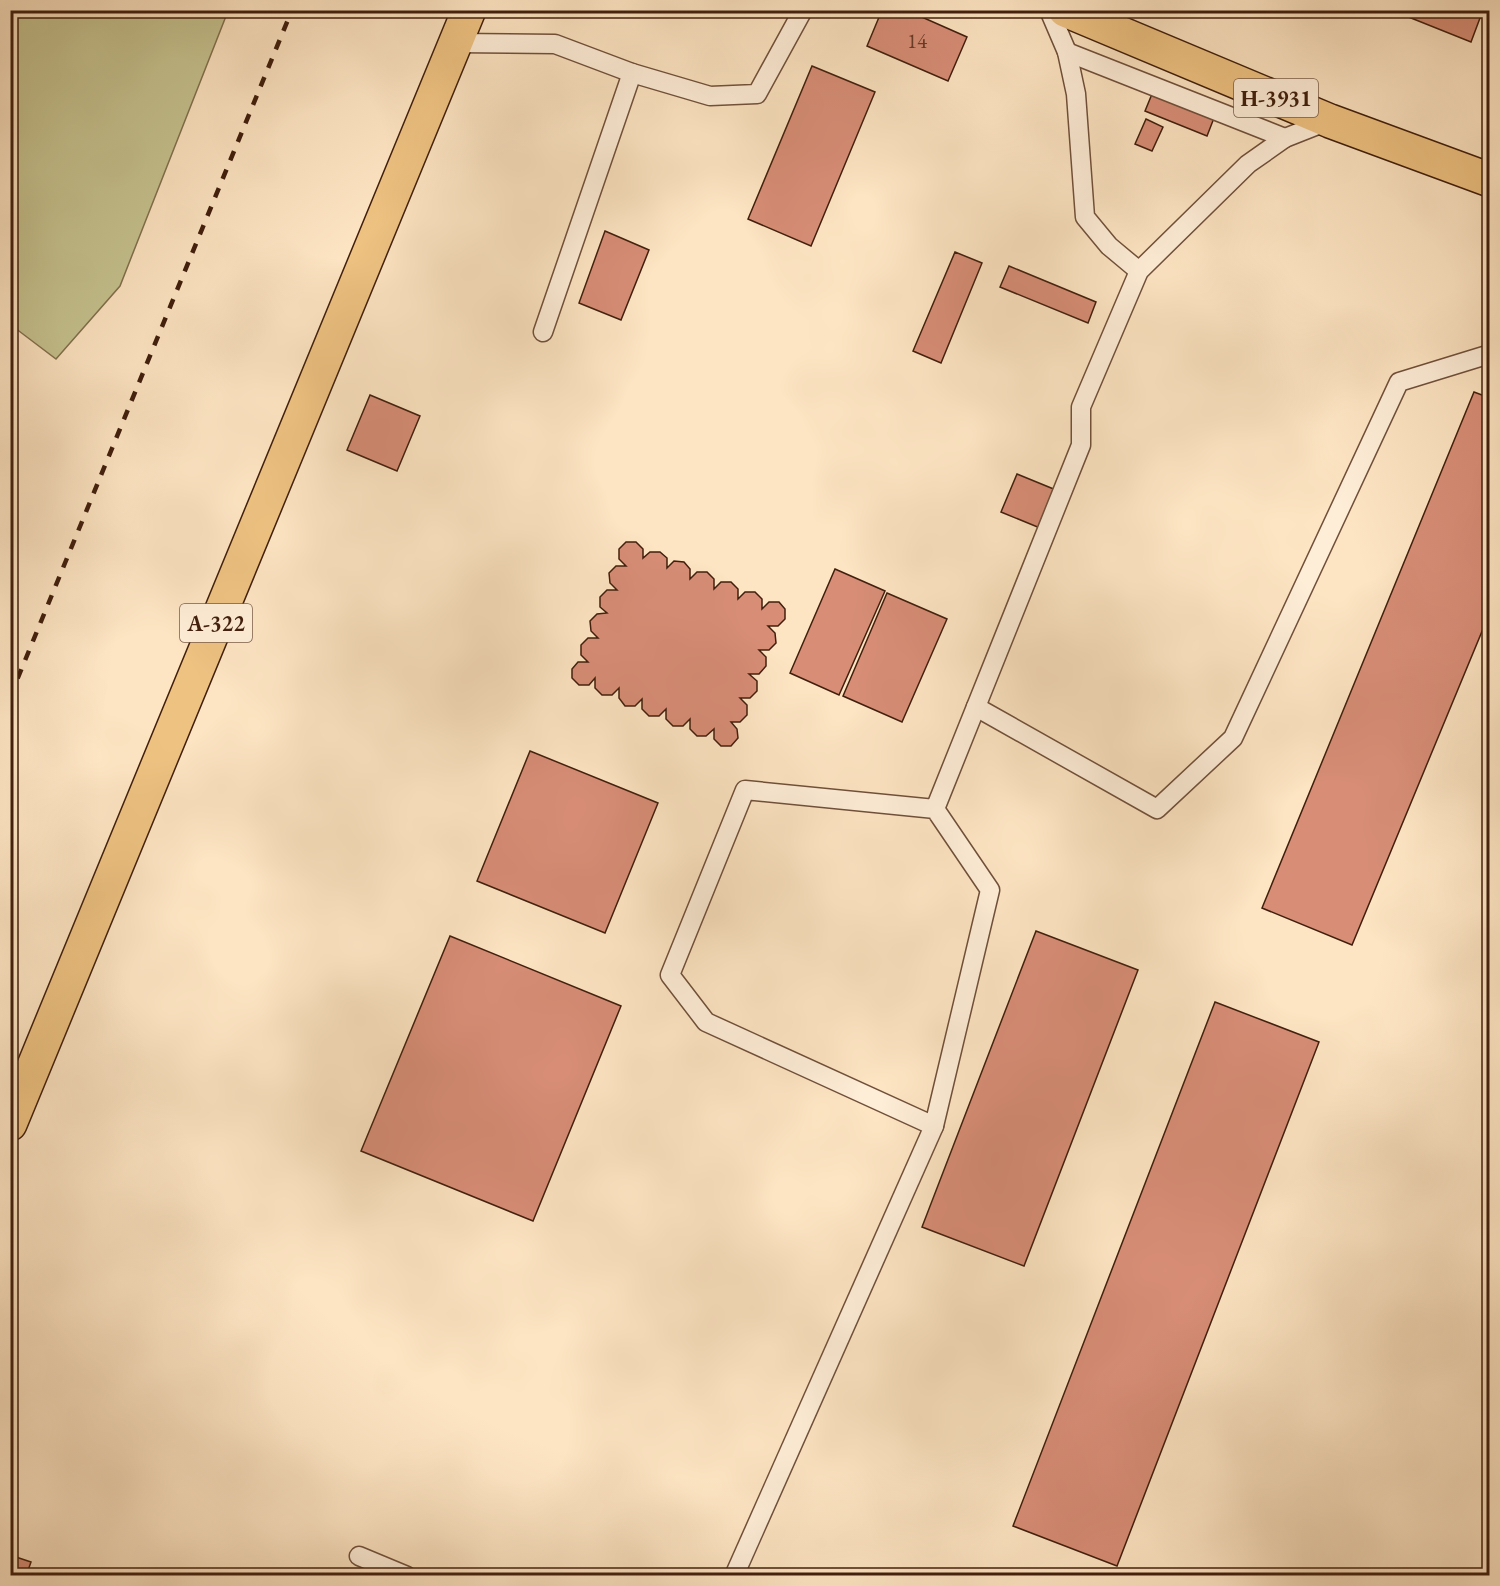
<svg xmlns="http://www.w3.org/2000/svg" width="1500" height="1586" font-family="'EB Garamond',serif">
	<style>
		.green { fill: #c5c28f; stroke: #83704e; stroke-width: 1.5 }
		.building { fill: #d78d76; stroke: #411f0d; stroke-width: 1.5 }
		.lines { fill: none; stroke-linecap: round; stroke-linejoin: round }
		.lane-casing { stroke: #70503a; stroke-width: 21 }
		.highway-casing { stroke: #411f0d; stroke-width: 36 }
		.lane { stroke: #feedd7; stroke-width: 18 }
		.highway { stroke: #eec281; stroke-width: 33 }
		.rail { stroke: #411f0d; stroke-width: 4.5; stroke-dasharray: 10 10; stroke-linecap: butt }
		.labels { text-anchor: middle; stroke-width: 4.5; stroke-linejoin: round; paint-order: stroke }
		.number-label { font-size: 21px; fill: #663a27 }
		.shield { fill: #feedd7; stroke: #7a5d4a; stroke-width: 1.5 }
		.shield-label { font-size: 22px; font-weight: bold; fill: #411f0d }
	</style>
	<rect width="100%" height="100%" fill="#fde4c2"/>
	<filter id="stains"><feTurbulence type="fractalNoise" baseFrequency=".00333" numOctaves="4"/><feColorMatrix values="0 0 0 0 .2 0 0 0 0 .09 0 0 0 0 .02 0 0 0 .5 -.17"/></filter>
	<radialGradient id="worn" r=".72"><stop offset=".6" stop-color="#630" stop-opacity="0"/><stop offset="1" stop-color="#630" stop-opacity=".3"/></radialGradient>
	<polygon class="green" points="10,11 228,11 120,286 56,359 11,325"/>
	<g class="building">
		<polygon points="882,10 906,10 967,37 948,81 867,46"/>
		<polygon points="1391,10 1483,10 1471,42"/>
		<polygon points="812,66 875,92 811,246 748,219"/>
		<polygon points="1152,94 1214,118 1207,136 1145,111"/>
		<polygon points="1146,119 1163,127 1152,151 1135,144"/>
		<polygon points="605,231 649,250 621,320 579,303"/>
		<polygon points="955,252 982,263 941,363 913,351"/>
		<polygon points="1009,266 1096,302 1088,323 1000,287"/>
		<polygon points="1474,392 1490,398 1490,612 1352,945 1262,908"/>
		<polygon points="370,395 420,416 397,471 347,450"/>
		<polygon points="1017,474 1056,490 1040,528 1001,512"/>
		<polygon points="626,542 636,542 643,549 643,558 650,552 660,552 667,558 667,568 674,561 684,562 690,569 690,579 697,572 707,572 714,579 714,589 721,582 731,582 738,589 738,599 745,592 755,592 762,599 762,609 769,602 779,602 785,609 785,619 778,626 768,626 775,633 776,643 769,650 759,650 766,657 766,666 759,674 749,674 757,681 757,691 750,698 740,698 747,705 747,715 740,722 731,722 737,729 738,738 731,746 721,746 714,739 714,729 706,736 697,736 690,729 690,719 683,726 673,726 666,719 666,709 659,716 649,716 642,709 642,699 635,706 625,706 619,698 619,688 612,695 602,695 595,688 595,678 589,685 579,685 572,678 572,669 578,662 588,662 581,655 581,645 588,638 598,638 591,631 590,621 597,614 607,613 600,607 600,597 607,590 617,590 610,583 609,573 616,566 626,566 619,559 619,549"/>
		<polygon points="835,569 885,591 839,695 790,673"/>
		<polygon points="887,593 947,619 902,722 843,696"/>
		<polygon points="530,751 658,803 605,933 477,881"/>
		<polygon points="1036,931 1138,970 1024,1266 922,1227"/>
		<polygon points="450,936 621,1006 533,1221 361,1151"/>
		<polygon points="1215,1002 1319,1042 1117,1566 1013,1526"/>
		<polygon points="10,1555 31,1562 26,1576 10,1576"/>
	</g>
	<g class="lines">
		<g class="lane-casing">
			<g id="lane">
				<polyline points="1049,10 1067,52 1076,94 1085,217 1109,246 1139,271"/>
				<polyline points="455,43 555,44 632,73"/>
				<polyline points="1067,52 1285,138"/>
				<polyline points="543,332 632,73 710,96 757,94 803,10"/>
				<polyline points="976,707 1157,809 1233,738 1399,382 1490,354"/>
				<polyline points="935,809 990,890 934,1126 706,1022 670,975 745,790 935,809 1081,445 1081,407 1139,271 1248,164 1285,138 1328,121"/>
				<polyline points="359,1556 407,1576"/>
				<polyline points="734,1576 934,1126"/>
			</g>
		</g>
		<g class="highway-casing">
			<g id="highway">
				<polyline points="1065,10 1330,121 1490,180"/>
				<polyline points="10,1124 469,10"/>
			</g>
		</g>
		<use href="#lane" class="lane"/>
		<use href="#highway" class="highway"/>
		<polyline class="rail" points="10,697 292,10"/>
	</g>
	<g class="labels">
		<g class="number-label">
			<text x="917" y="48">14</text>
		</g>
		<g class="shield">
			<rect x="1234" y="79" width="84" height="38" rx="4.5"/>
			<rect x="180" y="604" width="72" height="38" rx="4.5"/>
		</g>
		<g class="shield-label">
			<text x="1276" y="106">Н-3931</text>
			<text x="216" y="631">А-322</text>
		</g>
	</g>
	<rect width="1500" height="1586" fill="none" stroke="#fde4c2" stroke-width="36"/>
	<rect x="12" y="12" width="1476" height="1562" fill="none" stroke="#411f0d" stroke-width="3"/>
	<rect x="18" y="18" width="1464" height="1550" fill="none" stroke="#411f0d" stroke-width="1.5"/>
	<rect width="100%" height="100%" filter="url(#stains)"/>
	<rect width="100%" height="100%" fill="url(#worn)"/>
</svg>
